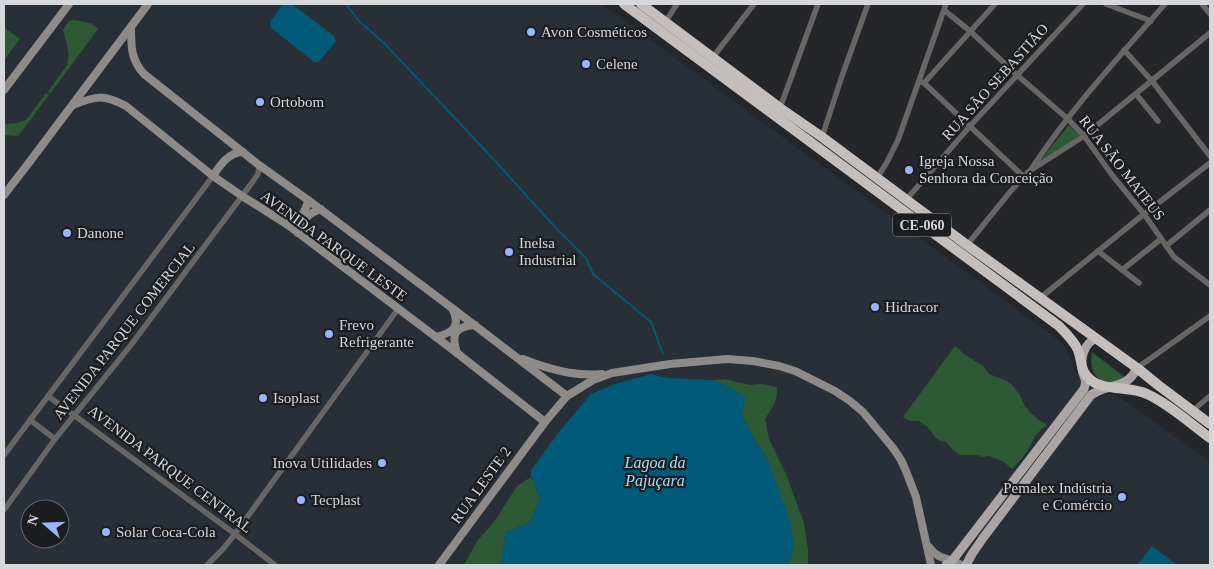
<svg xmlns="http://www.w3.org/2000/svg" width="1214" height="569" font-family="Georgia,serif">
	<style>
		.built { fill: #292f37; fill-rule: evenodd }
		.green { fill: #2e5935 }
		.water { fill: #005a78 }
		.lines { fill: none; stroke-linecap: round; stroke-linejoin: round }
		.stream { stroke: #005a78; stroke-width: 2 }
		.street { stroke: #686665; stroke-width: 5.5 }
		.secondary { stroke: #8d8a88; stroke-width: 8 }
		.primary { stroke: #aaa5a4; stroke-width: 9 }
		.highway { stroke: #c4bebc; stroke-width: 10 }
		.poi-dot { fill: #99b5fd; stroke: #1b1d20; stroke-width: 2 }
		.labels { text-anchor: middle; stroke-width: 4.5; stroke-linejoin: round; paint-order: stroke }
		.shield { fill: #1b1d20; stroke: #9e9fa2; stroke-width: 1 }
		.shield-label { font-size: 14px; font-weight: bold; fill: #d6d7da }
		.poi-label { font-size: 15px; fill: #d6d7da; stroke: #1b1d20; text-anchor: start }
		.street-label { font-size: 15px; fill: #d6d7da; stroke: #1b1d20 }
		.water-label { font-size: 16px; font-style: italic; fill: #a6dffb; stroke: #1b1d20 }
	</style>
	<rect width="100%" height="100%" fill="#24262a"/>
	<path class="built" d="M4,4H602L1064,344L1077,375L1102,396L1113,394L1127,402L1210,462V565H4ZM30,509H60V539H30Z"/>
	<g class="green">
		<path d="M74,20L91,23L98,29L50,94L48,92L67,65C71,53 66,41 63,30L69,21Z"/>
		<polygon points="4,27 20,39 4,60"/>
		<polygon points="46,93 49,95 18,136 4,135 4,124 18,123 27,119"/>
		<polygon points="1068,126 1070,126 1079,135 1078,137 1039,162"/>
		<path d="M955,346L964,354L983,366L989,374L1007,381L1012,385L1020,395L1023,403L1030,412L1039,420L1047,425C1037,431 1033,440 1028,450C1024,457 1017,463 1012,469L1004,462L989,456L983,457L977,455H960L954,451L946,442L940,441L935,437L928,427L919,421H910L903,417Z"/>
		<path d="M1092,352L1126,378C1121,380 1116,383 1111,383C1094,382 1089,366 1092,352Z"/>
		<path d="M725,379L749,385L762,384L777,387C778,401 772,408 765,419L769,439L786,474L804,523L808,550V565H788L794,548L769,463L748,428L742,412L714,380Z"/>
		<polygon points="531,477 540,498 530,523 507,531 500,565 464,565 477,541 494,522 517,486"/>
	</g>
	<g class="water">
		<polygon points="283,4 292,4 334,36 336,41 319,62 314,62 270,27 270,22"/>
		<polygon points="651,374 667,378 714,380 733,389 746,397 742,412 748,428 769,463 790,520 794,548 788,565 500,565 507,531 530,523 540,498 531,477 531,470 558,433 591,394 615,384"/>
		<polygon points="1152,546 1177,565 1137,565"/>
	</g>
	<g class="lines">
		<polyline class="stream" points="346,4 359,21 385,44 484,149 556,228 586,258 593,274 651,322 663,354"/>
		<g class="street">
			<polyline points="1106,4 1151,21"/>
			<polyline points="1202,4 1210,14"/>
			<polyline points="944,10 970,31 1017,75 1068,119 1084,136 1112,175 1144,214 1174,257 1210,285"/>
			<polyline points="666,21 677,4"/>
			<polyline points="1124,50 1152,81 1210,156"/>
			<polyline points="713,57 754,4"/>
			<polyline points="919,81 924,83 1024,177"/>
			<polyline points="924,83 995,4"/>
			<polyline points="1136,94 1158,121"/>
			<polyline points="780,108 818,4"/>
			<polyline points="822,137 842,76 868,4"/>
			<path d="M1030,171C1069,111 1118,58 1165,4"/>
			<polyline points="877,178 887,162 898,140 946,4"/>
			<polyline points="906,200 971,125 1083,4"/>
			<polyline points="967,245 1010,192 1028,172 1084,136 1210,33"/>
			<polyline points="1166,246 1210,210"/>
			<polyline points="1098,251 1139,283"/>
			<polyline points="1122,270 1161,239"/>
			<polyline points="1040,298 1144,214 1210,163"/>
			<polyline points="1137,368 1210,316"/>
			<polyline points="48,396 235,534 275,565"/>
			<polyline points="1192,411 1210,396"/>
			<polyline points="30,420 55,439"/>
			<polyline points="4,455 213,176"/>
			<polyline points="4,510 55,439 131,345 251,184 258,174 259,165"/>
			<polyline points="207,565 223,549 235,534 398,309"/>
		</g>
		<g class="secondary">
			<path d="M131,27C131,46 131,60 144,74L259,165L308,200L452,308L567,396"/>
			<polyline points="4,90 69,4"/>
			<path d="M73,105C96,96 103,94 126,106L213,176L242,196L288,225L457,353L545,422"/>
			<path d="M213,176C220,165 229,152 243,152"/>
			<polyline points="4,195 31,160 148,4"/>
			<path d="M288,225C300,220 306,212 308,200"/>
			<path d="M298,233C301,221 308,213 321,209"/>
			<path d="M436,337C452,333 461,327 453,310"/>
			<path d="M457,353C451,334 454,327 475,325"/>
			<path d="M523,359C548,369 575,377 602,374"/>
			<path d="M929,547C940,562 949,556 961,565"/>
			<polyline points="439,565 545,422 567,396 593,380 612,373 670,364 727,359 753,361 779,366 795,371 835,391 850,401 863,412 893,448 901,460 906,471 916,497 931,565"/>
		</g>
		<g class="primary">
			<path d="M946,565L952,561L1084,389C1088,377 1083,379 1082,369C1081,357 1084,344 1096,338"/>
			<path d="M966,565L972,554L983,538L1091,395C1109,382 1126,391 1137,368"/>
		</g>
		<g class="highway">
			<path d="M624,4L1059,326C1066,333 1074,341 1078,350C1083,363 1079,371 1092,381C1105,391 1131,386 1147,394C1169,404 1191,424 1210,438"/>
			<polyline points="641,4 780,108 822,137 967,245 1137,368 1158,385 1210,424"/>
		</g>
	</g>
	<g class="poi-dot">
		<circle cx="531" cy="32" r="5"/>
		<circle cx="586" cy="64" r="5"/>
		<circle cx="260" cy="102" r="5"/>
		<circle cx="909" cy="170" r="5"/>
		<circle cx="67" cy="233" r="5"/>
		<circle cx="509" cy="252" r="5"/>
		<circle cx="875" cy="307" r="5"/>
		<circle cx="329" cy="334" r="5"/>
		<circle cx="263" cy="398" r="5"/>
		<circle cx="382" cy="463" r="5"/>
		<circle cx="1122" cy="497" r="5"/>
		<circle cx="301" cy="500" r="5"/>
		<circle cx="106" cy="532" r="5"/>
	</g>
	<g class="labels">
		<rect class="shield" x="893" y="213.5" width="58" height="23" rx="4"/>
		<g class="shield-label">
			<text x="922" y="230">CE-060</text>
		</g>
		<g class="poi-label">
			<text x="541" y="37">Avon Cosméticos</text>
			<text x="596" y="69">Celene</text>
			<text x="270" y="107">Ortobom</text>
			<text x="919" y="166">Igreja Nossa<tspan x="919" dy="17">Senhora da Conceição</tspan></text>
			<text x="77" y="238">Danone</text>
			<text x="519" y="248">Inelsa<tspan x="519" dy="17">Industrial</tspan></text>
			<text x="885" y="312">Hidracor</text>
			<text x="339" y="330">Frevo<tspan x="339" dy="17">Refrigerante</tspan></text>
			<text x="273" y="403">Isoplast</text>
			<text x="372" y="468" text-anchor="end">Inova Utilidades</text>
			<text x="1112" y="493" text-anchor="end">Pemalex Indústria<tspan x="1112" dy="17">e Comércio</tspan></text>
			<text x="311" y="505">Tecplast</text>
			<text x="116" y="537">Solar Coca-Cola</text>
		</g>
		<g class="street-label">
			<text transform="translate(995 82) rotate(-48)" y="5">RUA SÃO SEBASTIÃO</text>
			<text transform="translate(1122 168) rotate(52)" y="5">RUA SÃO MATEUS</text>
			<text transform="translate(334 246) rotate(36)" y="5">AVENIDA PARQUE LESTE</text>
			<text transform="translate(124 331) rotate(-52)" y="5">AVENIDA PARQUE COMERCIAL</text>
			<text transform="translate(170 469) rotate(37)" y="5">AVENIDA PARQUE CENTRAL</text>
			<text transform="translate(481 485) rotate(-54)" y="5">RUA LESTE 2</text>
		</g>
		<g class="water-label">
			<text x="655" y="468">Lagoa da<tspan x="655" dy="18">Pajuçara</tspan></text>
		</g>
	</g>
	<rect width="1214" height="569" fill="none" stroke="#d6d7da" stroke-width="10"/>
	<g transform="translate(45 524) rotate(289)"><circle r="24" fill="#1b1d20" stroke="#66676a"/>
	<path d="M0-4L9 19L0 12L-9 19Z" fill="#99b5fd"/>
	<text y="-8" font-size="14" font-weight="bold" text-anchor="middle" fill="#d6d7da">N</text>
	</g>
</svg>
